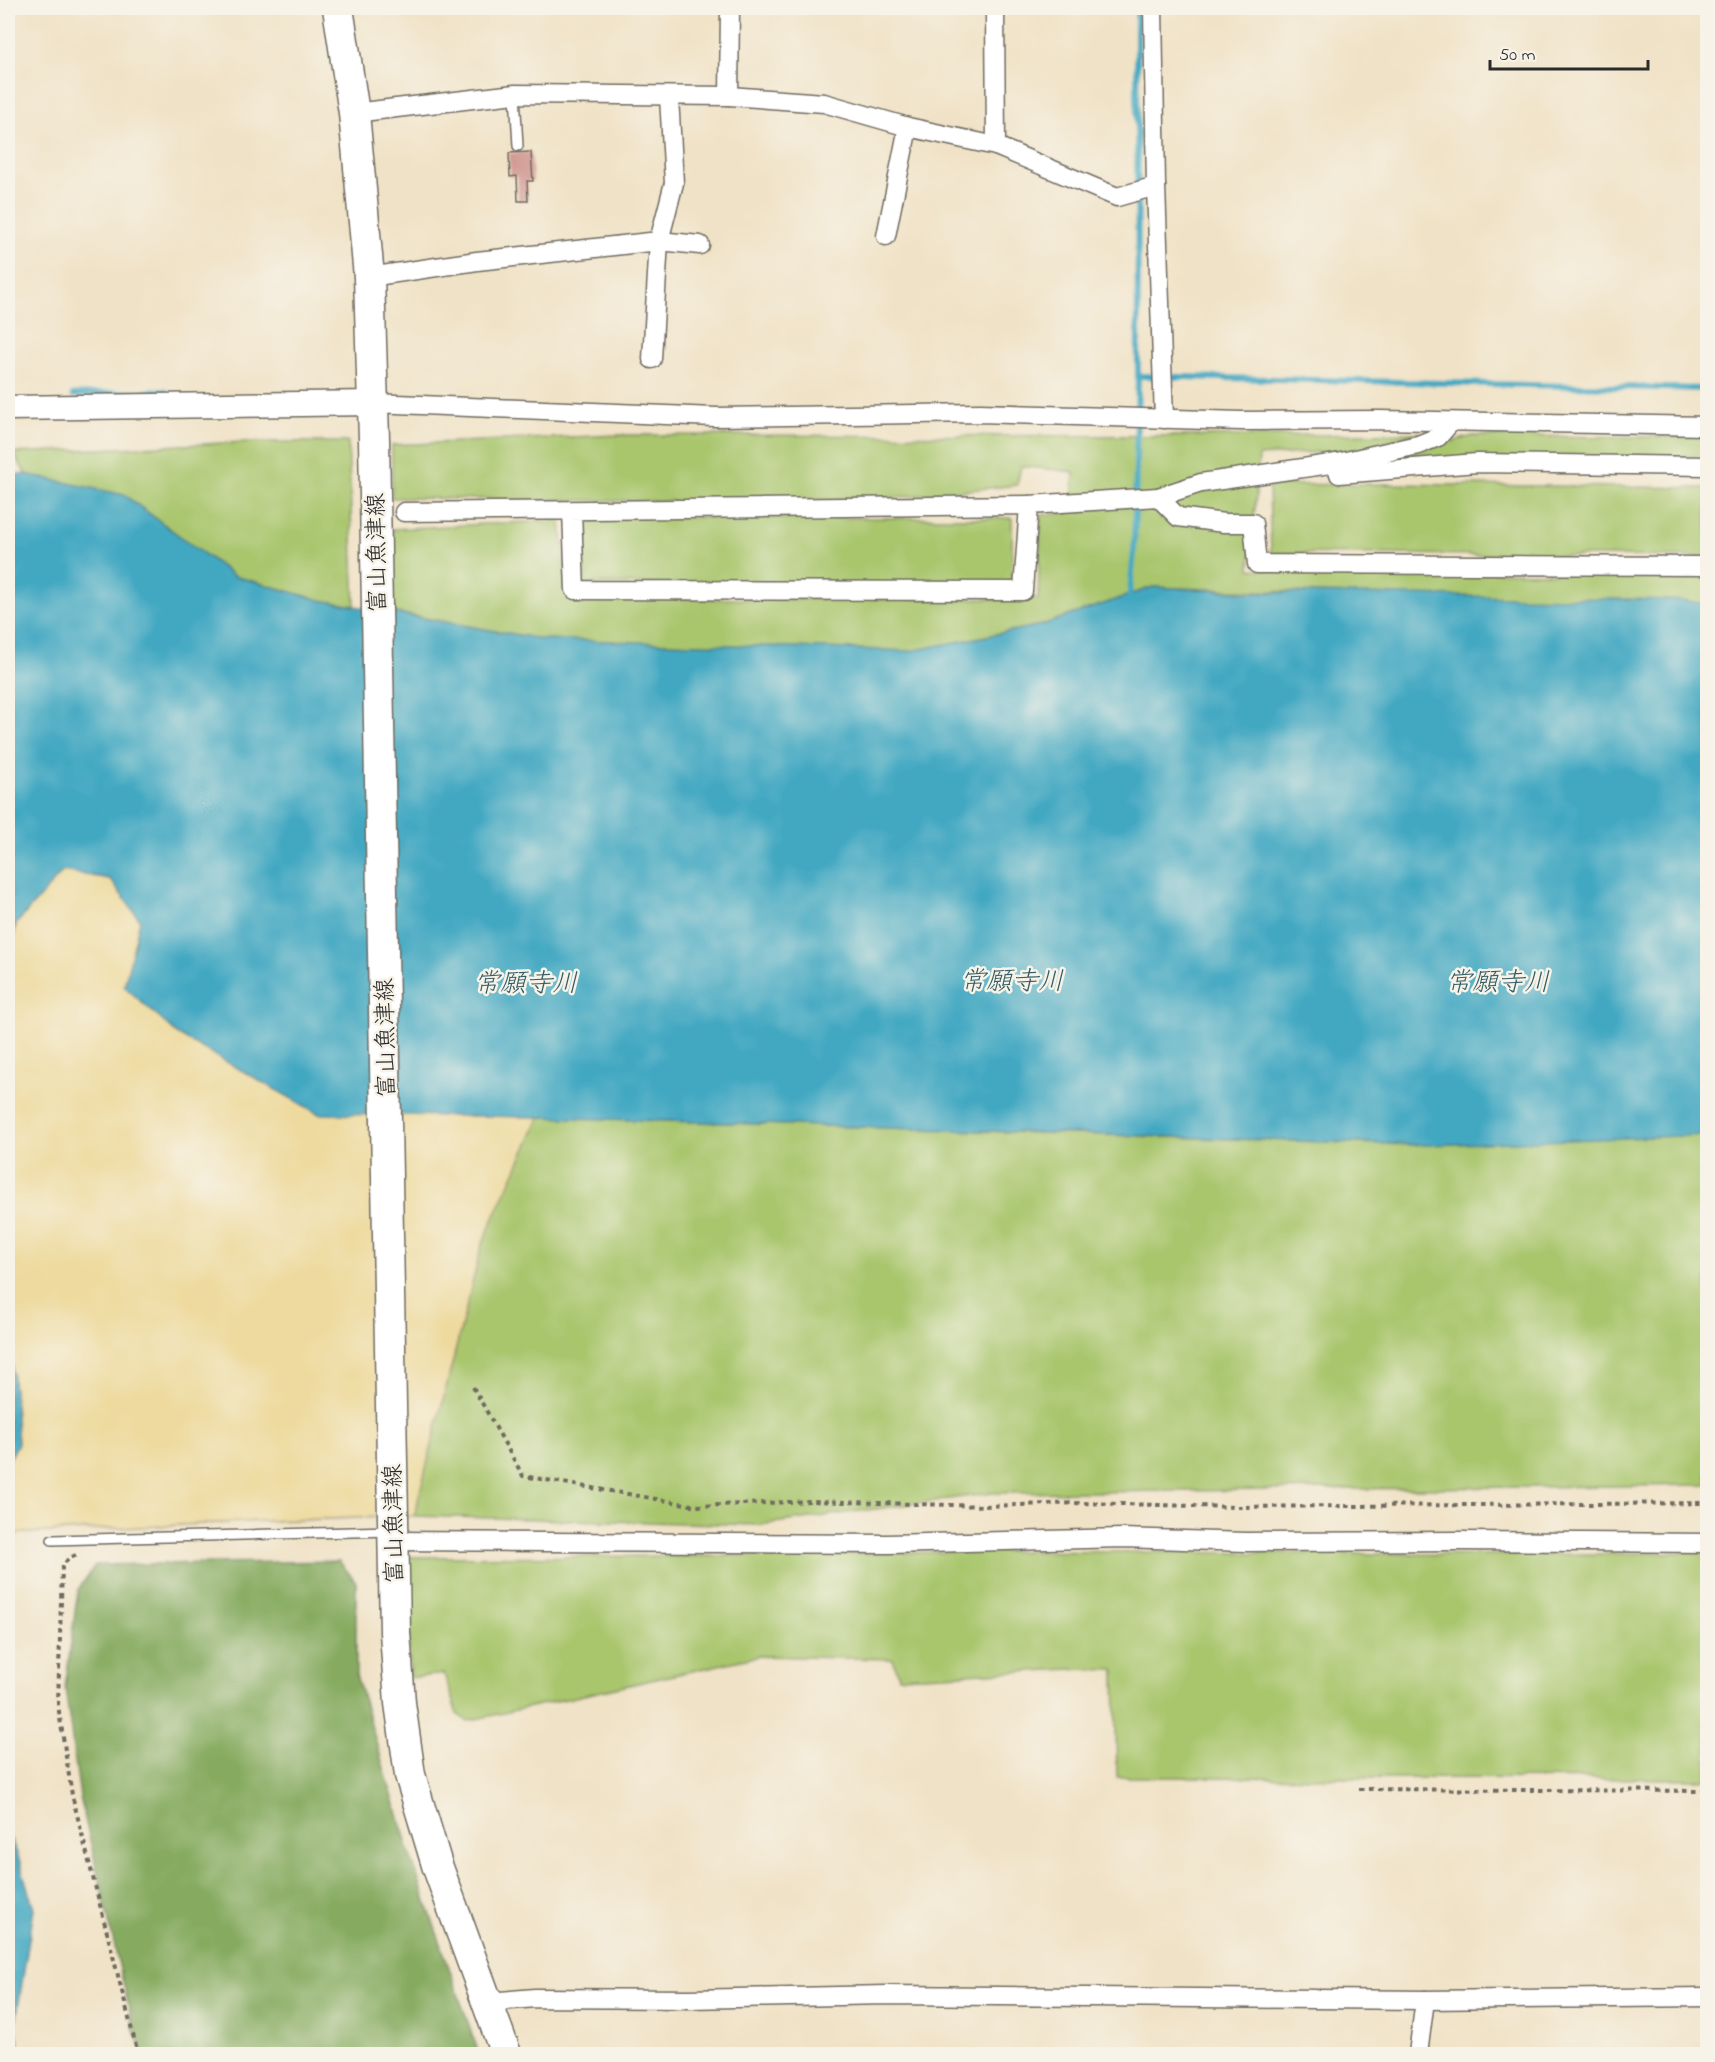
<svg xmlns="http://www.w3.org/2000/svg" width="1715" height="2062" font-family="'Indie Flower','Klee One',sans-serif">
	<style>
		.green { fill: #a9c66d; stroke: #6a784c; stroke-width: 1.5 }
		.forest { fill: #86ab60; stroke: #586b46; stroke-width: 1.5 }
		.sand { fill: #eeda9e; stroke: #8c8264; stroke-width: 1.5 }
		.water { fill: #42a8c2; stroke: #366a76; stroke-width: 1.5 }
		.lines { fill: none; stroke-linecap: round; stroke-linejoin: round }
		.stream { stroke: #42a8c2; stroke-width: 6 }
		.building { fill: #cf958f }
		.service-casing { stroke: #706b61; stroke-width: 12 }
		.minor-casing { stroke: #706b61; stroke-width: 21 }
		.tertiary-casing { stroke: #706b61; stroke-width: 27 }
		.primary-casing { stroke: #706b61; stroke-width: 33 }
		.path { stroke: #706b61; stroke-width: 4; stroke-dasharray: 4.5 4.5; stroke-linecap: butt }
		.service { stroke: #fff; stroke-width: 9 }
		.minor { stroke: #fff; stroke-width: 18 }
		.tertiary { stroke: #fff; stroke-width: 24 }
		.primary { stroke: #fff; stroke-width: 30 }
		.labels { text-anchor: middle; stroke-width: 5; stroke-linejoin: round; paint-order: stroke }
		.street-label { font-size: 24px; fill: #2b2b2b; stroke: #f7f3e8 }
		.water-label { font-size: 26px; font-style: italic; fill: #345d67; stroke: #f7f3e8 }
	</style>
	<rect width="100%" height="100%" fill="#f7f3e8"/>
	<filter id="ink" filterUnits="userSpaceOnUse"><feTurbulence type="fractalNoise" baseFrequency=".0167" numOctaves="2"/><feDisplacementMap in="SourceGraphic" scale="12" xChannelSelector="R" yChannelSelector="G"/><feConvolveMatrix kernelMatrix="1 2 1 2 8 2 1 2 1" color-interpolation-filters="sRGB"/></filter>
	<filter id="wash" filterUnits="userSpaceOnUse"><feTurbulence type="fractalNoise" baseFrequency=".008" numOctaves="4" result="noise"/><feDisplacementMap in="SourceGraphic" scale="24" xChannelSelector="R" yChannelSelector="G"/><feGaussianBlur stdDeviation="1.35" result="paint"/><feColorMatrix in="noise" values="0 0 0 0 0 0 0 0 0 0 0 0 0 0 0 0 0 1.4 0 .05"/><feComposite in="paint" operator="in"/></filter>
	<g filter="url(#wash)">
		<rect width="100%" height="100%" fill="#f0e2c6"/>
		<g class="green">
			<polygon points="1420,433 1354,450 1259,456 1250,569 1708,575 1707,607 1153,587 1042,625 911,651 541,639 392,612 393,529 561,520 568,599 1038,599 1041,515 1071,512 1074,472 1021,466 1017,485 892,498 735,502 392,498 392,445 618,435 1261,436"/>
			<polygon points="1473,436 1707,437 1707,456 1373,462"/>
			<polygon points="246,442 348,442 355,606 320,600 234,576 124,495 26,474 13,453"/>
			<polygon points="1385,484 1707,488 1707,557 1271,553 1269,485"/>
			<polygon points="581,517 1012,518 1012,584 585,584"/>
			<polygon points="540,1117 1414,1145 1707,1134 1707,1485 992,1493 759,1525 414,1516 482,1244"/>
			<polygon points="1007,1551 1528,1555 1707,1552 1707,1779 1117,1777 1115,1670 1072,1669 899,1677 893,1659 759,1656 467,1721 457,1714 444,1674 410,1678 407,1557 715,1556"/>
		</g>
		<polygon class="forest" points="339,1561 356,1582 356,1675 412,1861 479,2054 145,2054 135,2034 80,1797 65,1688 78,1590 95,1565"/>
		<polygon class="sand" points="63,871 110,879 140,920 319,1114 540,1117 482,1244 414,1516 240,1522 8,1534 8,1462 18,1443 8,1318 8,961 16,924"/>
		<g class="water">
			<polygon points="26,474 124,495 234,576 320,600 541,639 911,651 1042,625 1153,587 1248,592 1676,600 1707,604 1707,1135 1428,1145 540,1117 319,1114 178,1035 124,986 140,920 110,879 63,871 16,924 8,961 8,475"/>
			<polygon points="8,1318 18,1443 8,1462"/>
			<polygon points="8,1834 17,1853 34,1909 15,2026 21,2054 8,2054"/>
		</g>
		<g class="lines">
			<g class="stream">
				<polyline points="1138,376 1708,389"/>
				<polyline points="73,395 165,391"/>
				<polyline points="1129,601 1134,552 1138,376 1137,8"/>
			</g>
		</g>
		<g id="blocks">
			<polygon class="building" points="531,152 533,181 527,181 528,201 518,201 517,176 510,177 509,153"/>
		</g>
	</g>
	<g filter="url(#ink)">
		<use href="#blocks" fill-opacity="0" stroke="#706b61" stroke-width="1.5"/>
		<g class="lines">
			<g class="service-casing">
				<g id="service">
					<polyline points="515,94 518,146"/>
					<polyline points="52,1540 391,1531"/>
				</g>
			</g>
			<g class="minor-casing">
				<g id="minor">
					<polyline points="995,8 996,146"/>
					<polyline points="1153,8 1156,186 1164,419"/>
					<polyline points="729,96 730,8"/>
					<polyline points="354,113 515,94 729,96 824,103 908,127 996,146 1117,197 1156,186"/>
					<polyline points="886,236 908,127"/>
					<polyline points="369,277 477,261 659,241 700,245"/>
					<polyline points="652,359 659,241 674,183 669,97"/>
					<polyline points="373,403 715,417 980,413 1241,421 1379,420 1708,426"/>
					<polyline points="1451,422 1438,437 1418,445 1337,463 1339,474 1477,463 1708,466"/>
					<polyline points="1158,497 1201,483 1337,463"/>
					<polyline points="1029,505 1158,497 1178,517 1224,523 1253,523 1257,564 1708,566"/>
					<polyline points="404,512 1029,505 1023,591 575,590 572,511"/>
					<polyline points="393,1541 888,1544 1122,1538 1246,1542 1458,1541 1708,1543"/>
					<polyline points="488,2002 535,1998 689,1999 887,1995 1425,2000 1708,1997"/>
					<polyline points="1418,2054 1425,2000"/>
				</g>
			</g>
			<g class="tertiary-casing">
				<polyline id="tertiary" points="8,408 373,403"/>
			</g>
			<g class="primary-casing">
				<polyline id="primary" points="338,8 354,113 369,277 374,439 395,1632 400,1703 410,1775 437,1865 506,2054"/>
			</g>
			<g class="path">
				<polyline points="473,1387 523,1476 697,1506 812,1501 985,1506 1082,1503 1234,1507 1708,1503"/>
				<polyline points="76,1555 69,1558 62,1567 58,1705 72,1795 138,2054"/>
				<polyline points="1359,1789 1708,1791"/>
			</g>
			<use href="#service" class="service"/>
			<use href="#minor" class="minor"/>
			<use href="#tertiary" class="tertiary"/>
			<use href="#primary" class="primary"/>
		</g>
	</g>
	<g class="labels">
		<g class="street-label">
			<text transform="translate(376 553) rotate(-91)" y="8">富山魚津線</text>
			<text transform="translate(385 1038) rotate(-91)" y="8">富山魚津線</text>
			<text transform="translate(393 1524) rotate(-91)" y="8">富山魚津線</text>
		</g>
		<g class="water-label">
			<text x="1012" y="989">常願寺川</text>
			<text x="1498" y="990">常願寺川</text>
			<text x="526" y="991">常願寺川</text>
		</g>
	</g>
	<rect width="1715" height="2062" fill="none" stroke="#f7f3e8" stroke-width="30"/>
	<path d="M1490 60v9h158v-9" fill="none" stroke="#2b2b2b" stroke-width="3"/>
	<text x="1499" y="60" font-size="18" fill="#2b2b2b" stroke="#f7f3e8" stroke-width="4.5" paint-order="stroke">50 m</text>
</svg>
